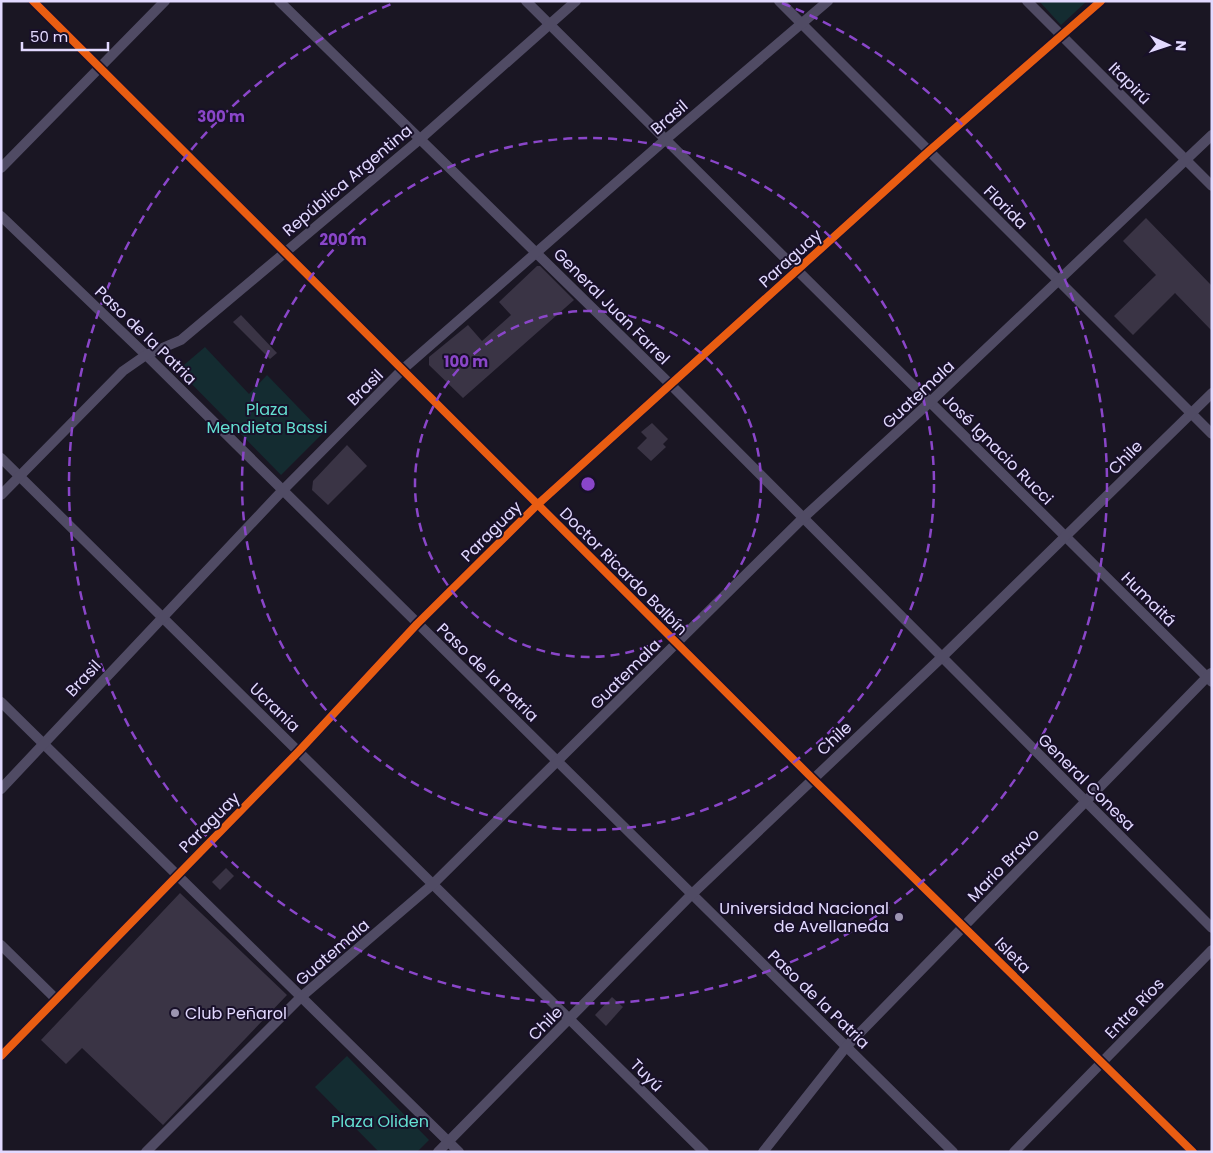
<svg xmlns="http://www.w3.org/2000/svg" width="1213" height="1153" font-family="Poppins,sans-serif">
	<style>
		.green { fill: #142c31 }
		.building { fill: #3a3445 }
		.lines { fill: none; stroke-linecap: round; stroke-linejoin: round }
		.minor { stroke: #504b64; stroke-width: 10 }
		.cycleway-casing { stroke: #181029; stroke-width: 11 }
		.cycleway { stroke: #e95d12; stroke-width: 8 }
		.ring { fill: none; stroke: #8a46c9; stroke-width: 2.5; stroke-dasharray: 9 6 }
		.poi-dot { fill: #9c95b2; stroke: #181029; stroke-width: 2 }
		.labels { text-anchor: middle; stroke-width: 4; stroke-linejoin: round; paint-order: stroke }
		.street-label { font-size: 16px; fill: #e2d9ff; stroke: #181029 }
		.park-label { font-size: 16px; fill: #64e0d2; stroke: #181029 }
		.poi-label { font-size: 16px; fill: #e2d9ff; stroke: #181029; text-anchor: end }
		.centre { fill: #8a46c9; stroke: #181029; stroke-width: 2.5 }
		.ring-label { font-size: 15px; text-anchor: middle; font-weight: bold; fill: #8a46c9; stroke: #181029; stroke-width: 4; stroke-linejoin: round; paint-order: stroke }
	</style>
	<rect width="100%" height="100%" fill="#1a1623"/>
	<g class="green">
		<polygon points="1039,1 1087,1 1061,25"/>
		<polygon points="205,347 249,394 267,375 323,433 281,475 178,370"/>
		<polygon points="347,1056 429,1140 417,1152 379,1152 315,1087"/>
	</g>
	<g class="building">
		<polygon points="1146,218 1212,286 1212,331 1175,293 1133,335 1114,316 1156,275 1123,241"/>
		<polygon points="537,266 540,266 574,300 463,398 429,365 429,357 468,325 482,341 511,315 499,302"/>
		<polygon points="241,315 277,353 270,359 233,322"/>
		<polygon points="652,423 668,439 663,444 666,447 651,461 637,448 647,438 641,432"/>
		<polygon points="347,445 367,466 328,505 312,490 313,481"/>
		<polygon points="226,868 234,876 220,890 212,882"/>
		<polygon points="180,893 287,995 163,1125 82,1048 66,1064 41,1040"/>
		<polygon points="612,997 623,1007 606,1026 595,1015"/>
	</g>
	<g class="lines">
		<g class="minor">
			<polyline points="33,1 813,779 1193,1152"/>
			<polyline points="279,1 670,384 1212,928"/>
			<polyline points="526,1 1212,682"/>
			<polyline points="779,1 1212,434"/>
			<polyline points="1027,1 1212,186"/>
			<polyline points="1,168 165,1"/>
			<polyline points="1,216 146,355 953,1152"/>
			<polyline points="1,458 704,1152"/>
			<polyline points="1,495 123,371 146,355 181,340 419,140 576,1"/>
			<polyline points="1,702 459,1152"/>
			<polyline points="1,789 282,491 402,370 665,140 828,1"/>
			<polyline points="1,945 56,999"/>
			<polyline points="1,1056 299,751 417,624 537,505 929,151 1101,1"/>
			<polyline points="146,1152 301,997 433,884 803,518 930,402 1212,135"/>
			<polyline points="438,1152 691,895 941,658 1212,393"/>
			<polyline points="763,1152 846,1047 1211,673"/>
			<polyline points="1014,1152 1212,950"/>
		</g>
		<g class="cycleway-casing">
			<g id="cycleway">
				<polyline points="33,1 813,779 1193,1152"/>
				<polyline points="1,1056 299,751 417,624 537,505 929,151 1101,1"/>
			</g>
		</g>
		<use href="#cycleway" class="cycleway"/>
	</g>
	<g class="ring">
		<circle cx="588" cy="484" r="173"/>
		<circle cx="588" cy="484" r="346"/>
		<path d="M782 3A519 519 0 1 1 394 3"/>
	</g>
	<g class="poi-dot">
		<circle cx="899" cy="917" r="5"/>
		<circle cx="175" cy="1013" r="5"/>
	</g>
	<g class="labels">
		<g class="street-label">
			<text transform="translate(1130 83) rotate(45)" y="6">Itapirú</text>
			<text transform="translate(669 117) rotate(-41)" y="6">Brasil</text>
			<text transform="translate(347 180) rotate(-40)" y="6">República Argentina</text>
			<text transform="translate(1006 207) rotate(45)" y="6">Florida</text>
			<text transform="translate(790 258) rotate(-42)" y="6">Paraguay</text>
			<text transform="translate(612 306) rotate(45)" y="6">General Juan Farrel</text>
			<text transform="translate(146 335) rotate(44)" y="6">Paso de la Patria</text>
			<text transform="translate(365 387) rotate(-45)" y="6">Brasil</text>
			<text transform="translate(918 394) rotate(-43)" y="6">Guatemala</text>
			<text transform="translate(998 449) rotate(45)" y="6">José Ignacio Rucci</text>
			<text transform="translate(1125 457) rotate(-45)" y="6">Chile</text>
			<text transform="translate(491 531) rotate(-45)" y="6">Paraguay</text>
			<text transform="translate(624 571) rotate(45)" y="6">Doctor Ricardo Balbín</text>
			<text transform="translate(1149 599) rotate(45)" y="6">Humaitá</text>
			<text transform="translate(488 672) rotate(44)" y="6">Paso de la Patria</text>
			<text transform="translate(625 674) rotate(-45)" y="6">Guatemala</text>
			<text transform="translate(83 678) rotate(-47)" y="6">Brasil</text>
			<text transform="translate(275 707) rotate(44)" y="6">Ucrania</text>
			<text transform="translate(834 738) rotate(-43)" y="6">Chile</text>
			<text transform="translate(1087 782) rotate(45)" y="6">General Conesa</text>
			<text transform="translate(209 822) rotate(-45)" y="6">Paraguay</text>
			<text transform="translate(1003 865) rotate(-46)" y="6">Mario Bravo</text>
			<text transform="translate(332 952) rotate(-41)" y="6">Guatemala</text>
			<text transform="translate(1013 955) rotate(45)" y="6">Isleta</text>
			<text transform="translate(819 999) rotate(44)" y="6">Paso de la Patria</text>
			<text transform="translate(1134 1008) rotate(-46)" y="6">Entre Ríos</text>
			<text transform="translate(545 1023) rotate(-45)" y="6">Chile</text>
			<text transform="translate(647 1075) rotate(45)" y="6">Tuyú</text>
		</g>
		<g class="park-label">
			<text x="267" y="415">Plaza<tspan x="267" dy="18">Mendieta Bassi</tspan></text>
			<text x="380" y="1127">Plaza Oliden</text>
		</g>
		<g class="poi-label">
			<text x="889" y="914">Universidad Nacional<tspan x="889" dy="18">de Avellaneda</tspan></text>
			<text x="185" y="1019" text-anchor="start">Club Peñarol</text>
		</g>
	</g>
	<circle cx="588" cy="484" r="8" class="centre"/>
	<g class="ring-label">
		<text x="221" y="122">300 m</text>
		<text x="343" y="245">200 m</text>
		<text x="466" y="367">100 m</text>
	</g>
	<rect width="1213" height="1153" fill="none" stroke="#e2d9ff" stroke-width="5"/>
	<g transform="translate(1168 45) rotate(93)" stroke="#181029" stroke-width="4" paint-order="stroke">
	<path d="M0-4L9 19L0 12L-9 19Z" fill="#e2d9ff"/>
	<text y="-8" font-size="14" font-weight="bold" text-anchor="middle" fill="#e2d9ff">N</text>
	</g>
	<path d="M22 42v8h86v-8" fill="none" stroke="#e2d9ff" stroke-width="2.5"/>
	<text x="30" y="42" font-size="15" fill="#e2d9ff" stroke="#181029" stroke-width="4" paint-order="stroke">50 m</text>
</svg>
